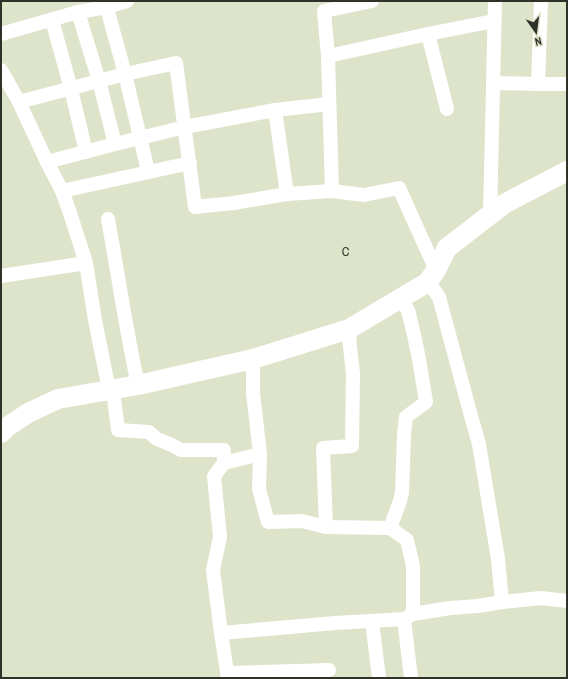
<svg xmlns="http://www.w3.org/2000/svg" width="568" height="679" font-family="'Archivo Narrow',sans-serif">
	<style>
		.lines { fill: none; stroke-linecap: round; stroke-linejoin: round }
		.street { stroke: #fff; stroke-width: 14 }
		.secondary { stroke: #fff; stroke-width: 20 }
		.labels { text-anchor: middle; stroke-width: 3; stroke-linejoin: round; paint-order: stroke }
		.quarter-label { font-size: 13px; letter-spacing: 1px; fill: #2f3228; stroke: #dde4ca }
	</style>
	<rect width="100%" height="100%" fill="#dde4ca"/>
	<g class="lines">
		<g class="street">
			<polyline points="105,1 125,74 148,171"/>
			<polyline points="372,1 324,11 328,56 332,191 364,195 399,188 436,270"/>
			<polyline points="78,12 99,81 115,144"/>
			<polyline points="52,20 71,89 86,152"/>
			<polyline points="1,34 78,12 107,7 127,1"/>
			<polyline points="428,34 447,109"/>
			<polyline points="328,56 428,34 494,21"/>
			<polyline points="1,70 19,102 47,162 62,191 69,210 86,263 95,320 109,390"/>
			<polyline points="493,83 538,84 541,1"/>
			<polyline points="538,84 567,84"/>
			<polyline points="19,102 125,74 176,63 195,207 234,203 287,194 332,191"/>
			<polyline points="47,162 115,144 185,127 275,110"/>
			<polyline points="62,191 190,163"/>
			<polyline points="287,194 275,110 329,104"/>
			<polyline points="490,216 495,1"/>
			<path d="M108,219C118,274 126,330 138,385"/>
			<polyline points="1,276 86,263"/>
			<polyline points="428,282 439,297 471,416 479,444 498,559 502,602"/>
			<polyline points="253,359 253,393 260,454 259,489 268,522 302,521 326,527 390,528 407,540 413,566 413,614 450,608 478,606 502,602 541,598 567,601"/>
			<polyline points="113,390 118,430 149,432 157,439 172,445 181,450 224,450 224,463"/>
			<polyline points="260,454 224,463 214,476 220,537 213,570 221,633 335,623 404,619 413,614"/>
			<polyline points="326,527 323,448 352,446 353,373 350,347 349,329"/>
			<polyline points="390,528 400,501 402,493 404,435 406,417 426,402 419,359 414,335 408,310 400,298"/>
			<polyline points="404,619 411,678"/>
			<polyline points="372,621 379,678"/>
			<polyline points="221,633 228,678"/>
			<polyline points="227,673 329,670"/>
		</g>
		<polyline class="secondary" points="1,433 7,427 28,413 58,399 138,385 253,359 349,329 428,282 436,270 447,248 504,204 567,171"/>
	</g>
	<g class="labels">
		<g class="quarter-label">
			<text x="346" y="256">C</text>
		</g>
	</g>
	<rect width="568" height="679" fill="none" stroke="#2f3228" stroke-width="4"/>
	<g transform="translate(536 32) rotate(166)" stroke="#dde4ca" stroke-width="3" paint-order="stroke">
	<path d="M0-3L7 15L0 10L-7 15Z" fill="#2f3228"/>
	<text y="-6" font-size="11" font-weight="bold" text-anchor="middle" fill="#2f3228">N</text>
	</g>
</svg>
